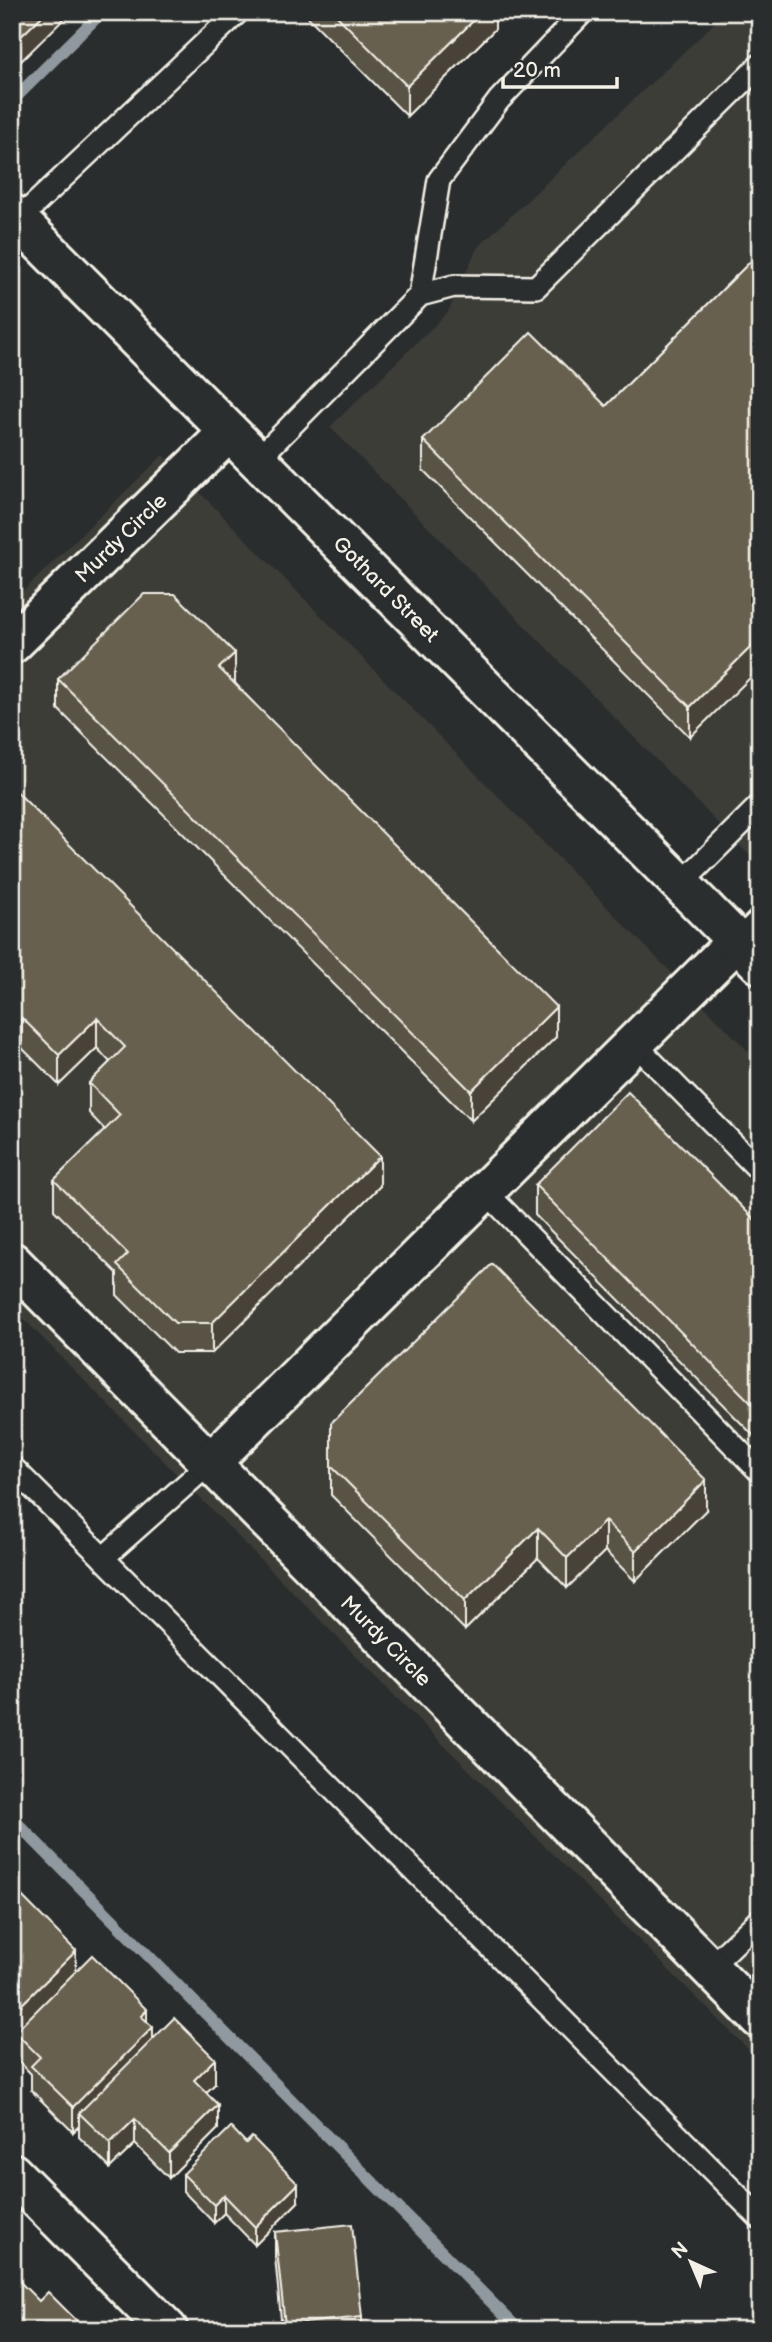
<svg xmlns="http://www.w3.org/2000/svg" width="772" height="2342" font-family="'Balsamiq Sans',sans-serif">
	<style>
		.built { fill: #3c3c38 }
		.lines { fill: none; stroke-linecap: round; stroke-linejoin: round }
		.stream { stroke: #90999f; stroke-width: 12 }
		.service-casing { stroke: #f4f1e8; stroke-width: 26 }
		.minor-casing { stroke: #f4f1e8; stroke-width: 44 }
		.tertiary-casing { stroke: #f4f1e8; stroke-width: 44 }
		.service { stroke: #2a2d2e; stroke-width: 21 }
		.minor { stroke: #2a2d2e; stroke-width: 38 }
		.tertiary { stroke: #2a2d2e; stroke-width: 38 }
		.wall { fill: #595344; stroke: #f4f1e8; stroke-width: 2 }
		.shaded-wall { fill: #484337; stroke: #f4f1e8; stroke-width: 2 }
		.building { fill: #67604f; stroke: #f4f1e8; stroke-width: 2 }
		.labels { text-anchor: middle; stroke-width: 5; stroke-linejoin: round; paint-order: stroke }
		.street-label { font-size: 21px; fill: #f4f1e8; stroke: #2a2d2e }
	</style>
	<rect width="100%" height="100%" fill="#2a2d2e"/>
	<filter id="ink" filterUnits="userSpaceOnUse"><feTurbulence type="fractalNoise" baseFrequency=".0143" numOctaves="2"/><feDisplacementMap in="SourceGraphic" scale="14" xChannelSelector="R" yChannelSelector="G"/><feConvolveMatrix kernelMatrix="1 2 1 2 8 2 1 2 1" color-interpolation-filters="sRGB"/></filter>
	<g filter="url(#ink)">
		<g class="built">
			<polygon points="726,12 760,12 760,866 330,427 448,312 477,248"/>
			<polygon points="163,455 760,1063 760,2061 397,1698 12,1307 12,602"/>
		</g>
		<g class="lines">
			<g class="stream">
				<polyline points="12,101 102,12"/>
				<polyline points="12,1818 519,2330"/>
			</g>
			<g class="service-casing">
				<g id="service">
					<polyline points="18,220 238,12"/>
					<polyline points="420,295 439,180 499,100 583,12"/>
					<polyline points="257,460 420,295 454,286 536,287 760,65"/>
					<polyline points="681,884 760,805"/>
					<polyline points="737,941 760,919"/>
					<polyline points="634,1043 760,1171"/>
					<polyline points="485,1191 760,1472"/>
					<polyline points="210,1463 103,1558 760,2218"/>
					<polyline points="12,1467 103,1558"/>
					<polyline points="709,1968 760,1919"/>
				</g>
			</g>
			<g class="minor-casing">
				<g id="minor">
					<polyline points="12,644 229,432"/>
					<polyline points="12,1262 760,2019"/>
					<polyline points="210,1463 737,941"/>
					<polyline points="12,2173 168,2330"/>
				</g>
			</g>
			<g class="tertiary-casing">
				<polyline id="tertiary" points="12,214 760,964"/>
			</g>
			<use href="#service" class="service"/>
			<use href="#minor" class="minor"/>
			<use href="#tertiary" class="tertiary"/>
		</g>
		<g class="wall">
			<polygon points="303,12 497,12 495,14 495,29 407,116"/>
			<polygon points="760,252 690,737 423,470 423,440 606,406"/>
			<polygon points="58,679 235,683 556,1037 471,1121 58,709"/>
			<polygon points="12,787 380,1186 212,1353 175,1353 117,1295 117,1273 54,1210 54,1180 105,1130 89,1113 89,1083 110,1062 97,1048 59,1085 22,1048"/>
			<polygon points="535,1185 760,1225 760,1442 535,1215"/>
			<polygon points="331,1423 706,1510 635,1581 605,1551 567,1588 538,1558 465,1630 331,1495"/>
			<polygon points="12,1886 76,1971 147,2021 153,2040 215,2084 206,2092 218,2129 169,2178 135,2144 110,2168 79,2137 79,2126 73,2132 31,2090 31,2074 15,2057"/>
			<polygon points="183,2174 298,2202 255,2245 224,2213 214,2223 183,2191"/>
			<polygon points="275,2232 362,2317 362,2330 282,2330 275,2257"/>
		</g>
		<g class="shaded-wall">
			<polygon points="46,12 71,12 12,70 12,45"/>
			<polygon points="482,12 497,12 495,14 495,29 407,116 407,86"/>
			<polygon points="760,638 760,668 690,737 690,707"/>
			<polygon points="235,653 235,683 219,698 219,668"/>
			<polygon points="556,1007 556,1037 471,1121 471,1091"/>
			<polygon points="22,1018 22,1048 12,1058 12,1028"/>
			<polygon points="97,1018 97,1048 59,1085 59,1055"/>
			<polygon points="380,1156 380,1186 212,1353 212,1323"/>
			<polygon points="706,1480 706,1510 635,1581 635,1551"/>
			<polygon points="605,1521 605,1551 567,1588 567,1558"/>
			<polygon points="538,1528 538,1558 465,1630 465,1600"/>
			<polygon points="76,1951 76,1975 15,2032 15,2036 12,2039 12,2014"/>
			<polygon points="147,2010 147,2033 153,2027 153,2051 79,2113 79,2126 73,2132 73,2107"/>
			<polygon points="215,2059 215,2084 194,2104 194,2080"/>
			<polygon points="218,2105 218,2129 169,2178 169,2153"/>
			<polygon points="135,2119 135,2144 110,2168 110,2143"/>
			<polygon points="298,2184 298,2202 255,2245 255,2227"/>
			<polygon points="224,2195 224,2213 214,2223 214,2205"/>
		</g>
		<g class="building">
			<polygon points="12,12 46,12 12,45"/>
			<polygon points="333,12 482,12 407,86"/>
			<polygon points="760,252 760,638 690,707 423,440 531,332 606,406"/>
			<polygon points="144,594 175,594 235,653 219,668 556,1007 471,1091 58,679"/>
			<polygon points="12,787 380,1156 212,1323 175,1323 117,1265 128,1254 54,1180 120,1115 89,1083 125,1047 97,1018 59,1055 22,1018 12,1028"/>
			<polygon points="628,1092 760,1225 760,1412 535,1185"/>
			<polygon points="492,1264 706,1480 635,1551 605,1521 567,1558 538,1528 465,1600 331,1466 331,1423"/>
			<polygon points="12,1886 76,1951 12,2014"/>
			<polygon points="92,1955 147,2010 141,2016 153,2027 73,2107 31,2066 40,2057 15,2032"/>
			<polygon points="174,2018 215,2059 194,2080 218,2105 169,2153 135,2119 110,2143 79,2113"/>
			<polygon points="231,2127 246,2143 252,2137 298,2184 255,2227 224,2195 214,2205 183,2174"/>
			<polygon points="352,2224 362,2317 285,2325 275,2232"/>
			<polygon points="13,2275 39,2301 48,2292 86,2330 12,2330"/>
		</g>
	</g>
	<g class="labels">
		<g class="street-label">
			<text transform="translate(121 538) rotate(-44)" y="7">Murdy Circle</text>
			<text transform="translate(386 589) rotate(45)" y="7">Gothard Street</text>
			<text transform="translate(386 1641) rotate(45)" y="7">Murdy Circle</text>
		</g>
	</g>
	<rect width="772" height="2342" fill="none" stroke="#2a2d2e" stroke-width="42"/>
	<rect x="21" y="21" width="730" height="2300" fill="none" stroke="#f4f1e8" stroke-width="2.5" filter="url(#ink)"/>
	<g transform="translate(691 2262) rotate(316)" stroke="#2a2d2e" stroke-width="5" paint-order="stroke">
	<path d="M0-5L12 26L0 18L-12 26Z" fill="#f4f1e8"/>
	<text y="-10" font-size="19" font-weight="bold" text-anchor="middle" fill="#f4f1e8">N</text>
	</g>
	<path d="M503 77v10h114v-10" fill="none" stroke="#f4f1e8" stroke-width="3.5"/>
	<text x="513" y="77" font-size="21" fill="#f4f1e8" stroke="#2a2d2e" stroke-width="5" paint-order="stroke">20 m</text>
</svg>
